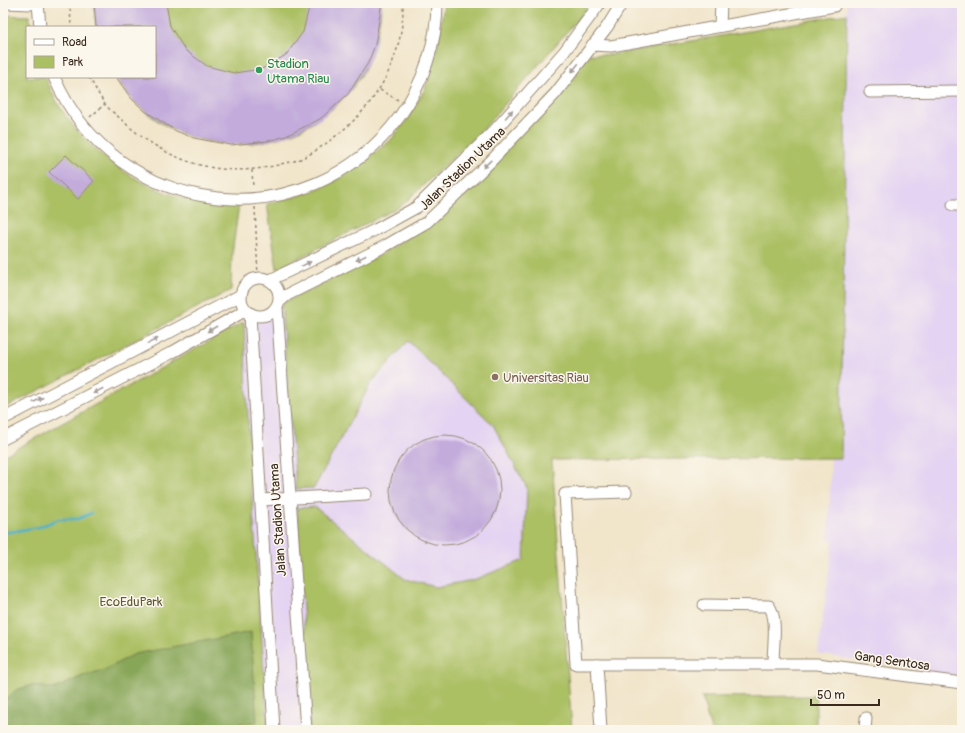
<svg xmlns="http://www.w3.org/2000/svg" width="965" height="733" font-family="Pangolin,sans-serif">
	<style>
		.built { fill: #e4d3f2 }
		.green { fill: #abbf63; stroke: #737440 }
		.forest { fill: #88a659; stroke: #62683c }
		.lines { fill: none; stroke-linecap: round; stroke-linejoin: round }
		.stream { stroke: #4ab0c9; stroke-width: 2.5 }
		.building { fill: #c3acdc }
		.minor-casing { stroke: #968874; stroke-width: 13 }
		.path { stroke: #968874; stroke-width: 1.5; stroke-dasharray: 3 3; stroke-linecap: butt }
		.minor { stroke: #fff; stroke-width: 11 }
		.oneway { fill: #a79f9a }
		.leisure-dot { fill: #2e9e5b; stroke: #fbf7ec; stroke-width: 1.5 }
		.education-dot { fill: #8d6e63; stroke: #fbf7ec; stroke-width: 1.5 }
		.labels { text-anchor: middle; stroke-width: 3; stroke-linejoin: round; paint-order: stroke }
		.leisure-label { font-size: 13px; fill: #27864d; stroke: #fbf7ec; text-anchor: start }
		.street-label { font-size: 13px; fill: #3b2a1e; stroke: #fbf7ec }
		.education-label { font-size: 13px; fill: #785e54; stroke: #fbf7ec; text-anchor: start }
		.park-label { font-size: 13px; fill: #5d5733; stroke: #fbf7ec }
	</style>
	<rect width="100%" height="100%" fill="#fbf7ec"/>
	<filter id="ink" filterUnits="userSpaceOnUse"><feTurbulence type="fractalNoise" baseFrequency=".025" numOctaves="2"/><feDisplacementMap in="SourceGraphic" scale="8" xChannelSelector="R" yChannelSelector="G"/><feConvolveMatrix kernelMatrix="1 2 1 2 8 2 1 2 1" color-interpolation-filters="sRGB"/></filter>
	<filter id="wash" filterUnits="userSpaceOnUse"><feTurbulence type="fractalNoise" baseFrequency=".012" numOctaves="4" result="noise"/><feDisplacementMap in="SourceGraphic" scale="16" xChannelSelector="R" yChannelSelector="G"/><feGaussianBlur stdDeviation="0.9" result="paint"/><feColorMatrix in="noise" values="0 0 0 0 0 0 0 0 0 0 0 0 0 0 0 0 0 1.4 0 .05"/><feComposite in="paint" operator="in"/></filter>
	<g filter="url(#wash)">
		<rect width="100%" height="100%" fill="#f1e5ca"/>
		<polygon class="built" points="847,3 962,3 962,677 818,654 833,540 828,540 831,458 552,460 572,730 3,730 3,456 244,322 375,258 429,224 589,54 610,55 846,14"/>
		<g class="green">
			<path d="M94,3H381V8C378,40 369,70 347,94C284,166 166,160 116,77H155V27H96Z"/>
			<polygon points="444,3 589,3 584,12 481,132 401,206 277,269 267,204 308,193 341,178 390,141 409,117 425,89 438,44"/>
			<polygon points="847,14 841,458 552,460 572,730 310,730 297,508 315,507 405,579 436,587 473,580 524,560 527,488 493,425 408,341 371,383 314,488 296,489 281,304 375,258 429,224 589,54 610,55"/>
			<path d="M3,15L29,16L31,27H27V77H45C50,87 54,98 60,107C92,158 146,193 205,203C216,204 228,204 239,205L232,254L231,290L3,409Z"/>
			<polygon points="244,322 250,465 268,730 3,730 3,456"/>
			<polygon points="816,696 816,730 711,730 702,697"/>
		</g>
		<polygon class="forest" points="251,632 257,722 147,730 3,730 3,702 16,690 32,685 54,689 85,675 104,670 135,654"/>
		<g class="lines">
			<polyline class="stream" points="3,533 39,527 59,519 78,519 91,513"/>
		</g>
		<g id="blocks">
			<g class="building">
				<polygon points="94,3 166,3 170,26 185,50 207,66 234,73 262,69 286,55 303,32 310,3 381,3 381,8 375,45 368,63 348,94 334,107 320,119 286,136 268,141 231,145 194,138 176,131 145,111 131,98 116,77 155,77 155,27 96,27"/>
				<polygon points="66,155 94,181 78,199 49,172"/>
				<circle cx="445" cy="490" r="55"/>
			</g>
		</g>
	</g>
	<g filter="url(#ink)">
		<use href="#blocks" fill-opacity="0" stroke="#968874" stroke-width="1"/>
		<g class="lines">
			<g class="minor-casing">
				<g id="minor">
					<polyline points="6,3 31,4"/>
					<polyline points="38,3 40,27"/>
					<polyline points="720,26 721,3"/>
					<polyline points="592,45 611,46 834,6 834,3"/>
					<path d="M54,77C116,220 307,243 400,116C423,84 437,43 437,3"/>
					<polyline points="870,92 962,91"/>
					<polyline points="953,205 962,205"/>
					<circle cx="260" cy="297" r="19"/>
					<polyline points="270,280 377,229 417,207 495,130 564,52 600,3"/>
					<polyline points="279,302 287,295 387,245 427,222 490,162 555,94 607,27 622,3"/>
					<polyline points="277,307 306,730"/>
					<polyline points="250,314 274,730"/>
					<polyline points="3,419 241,295"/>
					<polyline points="3,439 171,353 246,310"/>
					<polyline points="626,492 565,494 576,664 817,664 962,683"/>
					<polyline points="261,500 366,494"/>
					<path d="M704,605L769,606C778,617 773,647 773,663"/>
					<polyline points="597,664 601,730"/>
					<polyline points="865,730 866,718"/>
				</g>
			</g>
			<g class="path">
				<polyline points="70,3 71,27"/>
				<path d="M89,77C94,86 99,95 104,103C109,110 118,116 124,122C168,162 220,179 278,165C284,163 292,162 298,160C317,152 335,137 350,124C384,93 404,49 403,3"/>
				<polyline points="380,90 398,100"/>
				<polyline points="90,117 105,104"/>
				<polyline points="252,170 253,188"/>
				<polyline points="255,207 258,278"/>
			</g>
			<use href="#minor" class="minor"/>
		</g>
		<defs><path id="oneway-solid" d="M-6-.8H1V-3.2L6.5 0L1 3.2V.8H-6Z"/></defs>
		<g class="oneway">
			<use href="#oneway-solid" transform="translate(575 68) rotate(128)"/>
			<use href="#oneway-solid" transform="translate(509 114) rotate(-49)"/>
			<use href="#oneway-solid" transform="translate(487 164) rotate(136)"/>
			<use href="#oneway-solid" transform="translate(361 258) rotate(153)"/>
			<use href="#oneway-solid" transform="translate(306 264) rotate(-26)"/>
			<use href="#oneway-solid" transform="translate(212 329) rotate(150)"/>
			<use href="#oneway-solid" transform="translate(153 341) rotate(-27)"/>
			<use href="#oneway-solid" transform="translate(98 391) rotate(153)"/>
			<use href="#oneway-solid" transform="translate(38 400) rotate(-27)"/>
		</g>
	</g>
	<circle class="leisure-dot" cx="259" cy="70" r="4"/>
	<circle class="education-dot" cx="495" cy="377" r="4"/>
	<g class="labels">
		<g class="leisure-label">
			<text x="267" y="68">Stadion<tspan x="267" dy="15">Utama Riau</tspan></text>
		</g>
		<g class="street-label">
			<text transform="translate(462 168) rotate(-44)" y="5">Jalan Stadion Utama</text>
			<text transform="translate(277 520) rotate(-94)" y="5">Jalan Stadion Utama</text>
			<text transform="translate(892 660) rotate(8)" y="5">Gang Sentosa</text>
		</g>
		<g class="education-label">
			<text x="503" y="382">Universitas Riau</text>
		</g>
		<g class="park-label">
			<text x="131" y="606">EcoEduPark</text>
		</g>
	</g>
	<rect width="965" height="733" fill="none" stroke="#fbf7ec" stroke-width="16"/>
	<rect x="26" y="26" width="130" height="52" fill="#fbf7ec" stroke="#aea59a"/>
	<rect x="34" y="39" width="20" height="6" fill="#ffffff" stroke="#aea59a"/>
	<text x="62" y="46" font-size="12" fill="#3b2a1e">Road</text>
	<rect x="34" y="56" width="20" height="12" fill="#abbf63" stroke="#aea59a"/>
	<text x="62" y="66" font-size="12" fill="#3b2a1e">Park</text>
	<path d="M811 699v6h68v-6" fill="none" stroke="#3b2a1e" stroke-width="2"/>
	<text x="817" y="699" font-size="12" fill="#3b2a1e" stroke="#fbf7ec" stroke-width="3" paint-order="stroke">50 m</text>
</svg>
